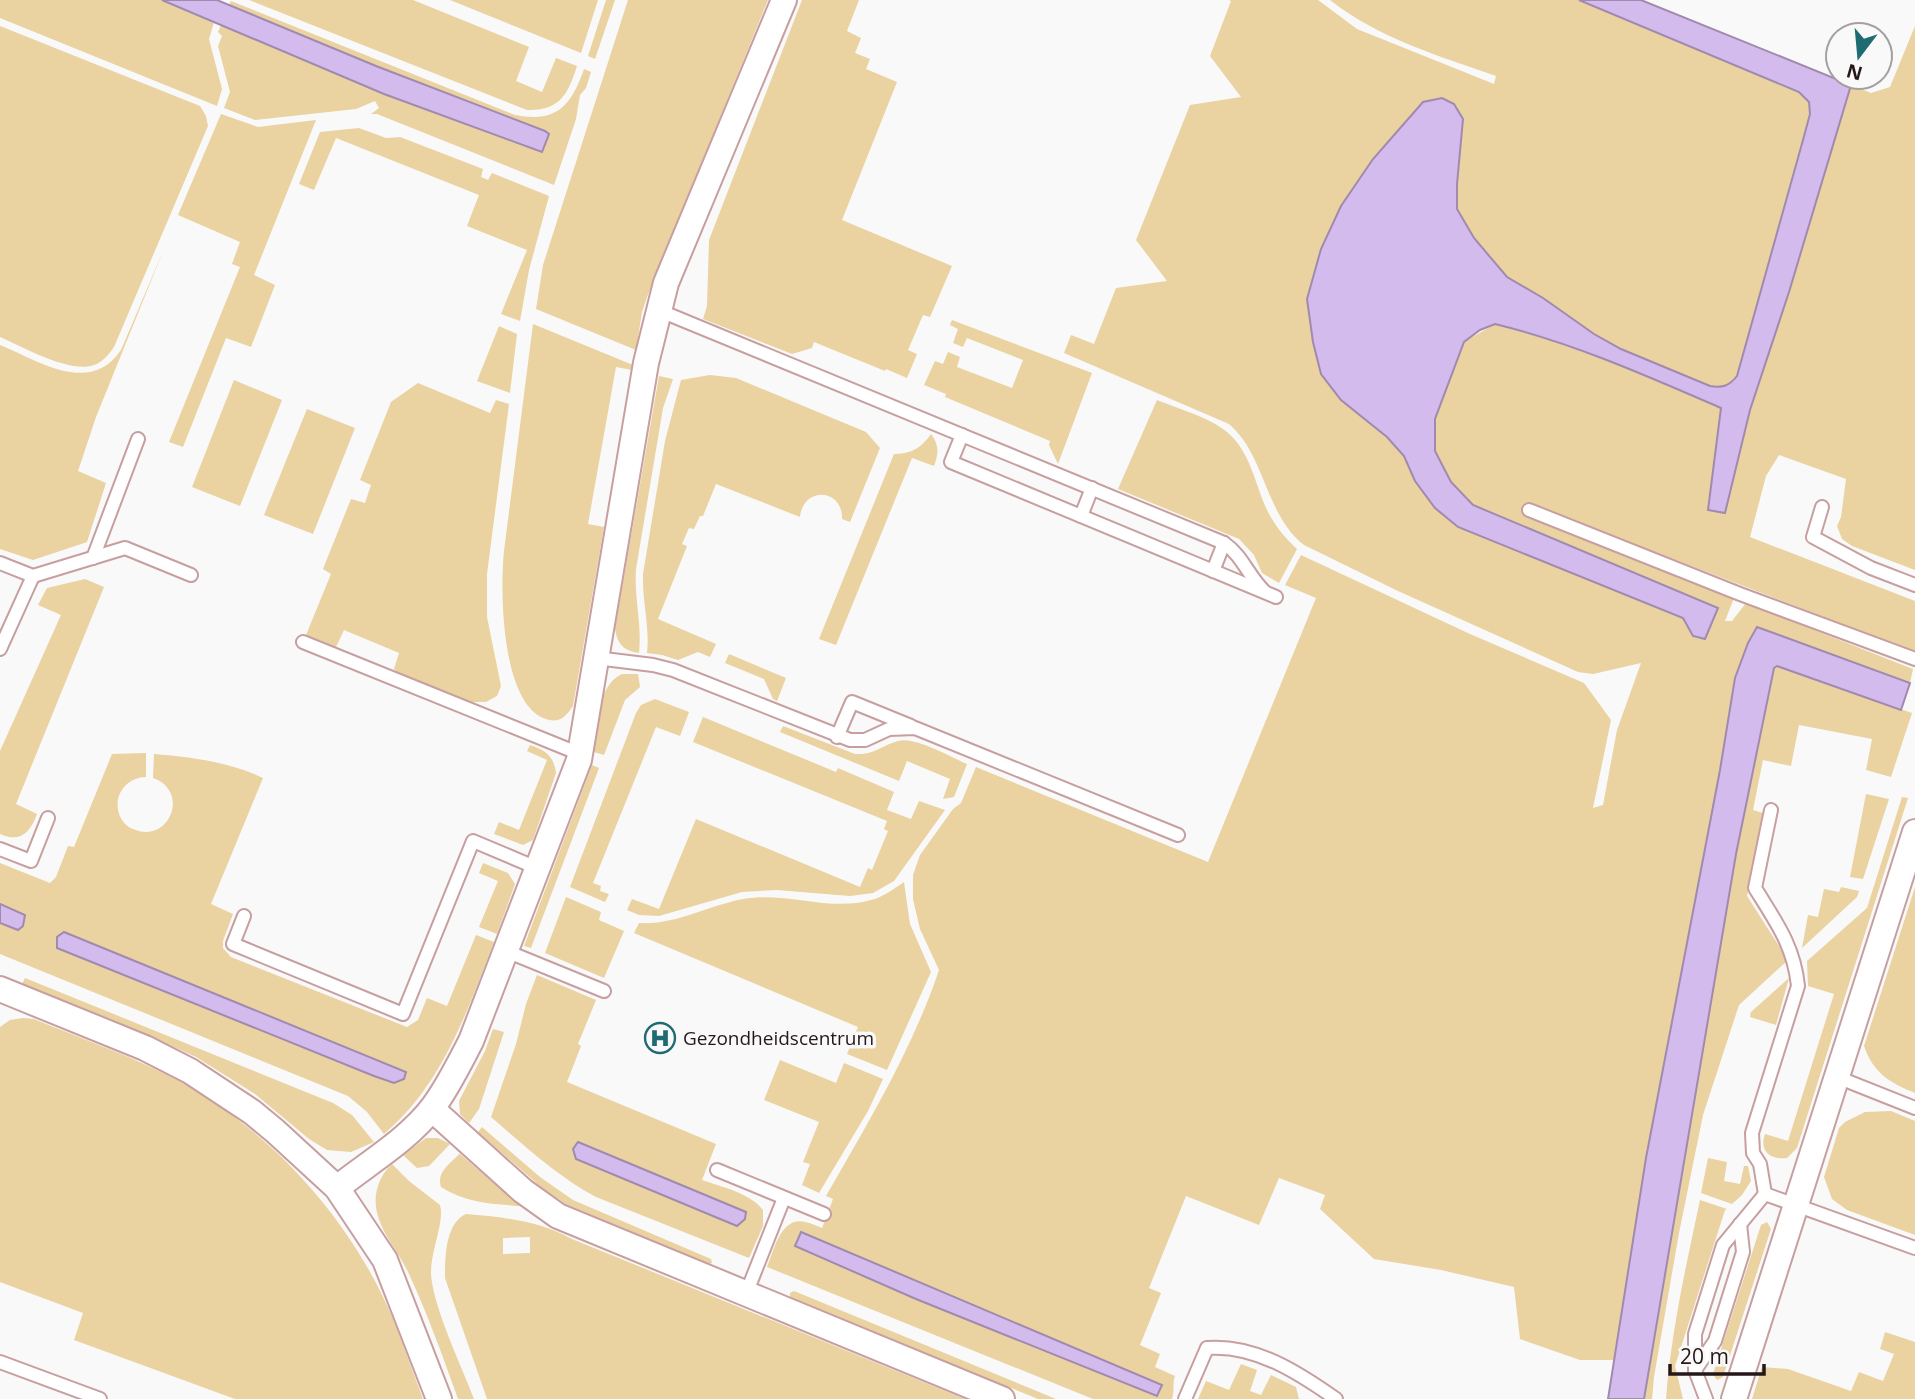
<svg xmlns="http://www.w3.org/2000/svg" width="1915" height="1399" font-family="'Open Sans',sans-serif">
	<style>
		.green { fill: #ead2a1; fill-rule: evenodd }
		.water { fill: #d4bbee; stroke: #a08aae; stroke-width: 2 }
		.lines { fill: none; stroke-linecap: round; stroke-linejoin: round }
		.lane-casing { stroke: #c79fa0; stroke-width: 16 }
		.street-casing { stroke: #c79fa0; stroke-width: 28 }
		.lane { stroke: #fff; stroke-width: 12 }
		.street { stroke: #fff; stroke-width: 24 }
		.labels { text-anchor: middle; stroke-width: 7; stroke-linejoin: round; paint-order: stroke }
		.poi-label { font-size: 19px; fill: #261718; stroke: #f9f9f9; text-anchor: start }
	</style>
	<rect width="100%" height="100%" fill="#f9f9f9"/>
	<g class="green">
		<polygon points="0,0 162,0 214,22 209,39 222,89 217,106 0,18"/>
		<path d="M249,0H413L529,47L516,81L542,92L556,58L577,66C568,94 560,111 527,110Z"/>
		<polygon points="450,0 598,0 581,53"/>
		<polygon points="606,0 615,0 595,59 588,56"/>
		<polygon points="628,0 768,0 647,297 642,312 636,350 536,309 543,265"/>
		<polygon points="802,0 859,0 847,31 861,38 855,53 870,59 866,69 897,82 842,220 952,266 930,317 923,315 908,350 917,354 907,378 886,369 885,371 814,342 812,348 792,354 703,319 707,306 709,240"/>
		<path d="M1229,0H1318L1357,29L1494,84L1496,76C1439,56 1378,38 1330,0H1579L1800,92L1809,102L1810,114L1737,376C1729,386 1723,388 1710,386L1621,349L1594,334L1543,298L1507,277L1474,238L1457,209V184L1463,119L1423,102L1373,159L1341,206L1321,249L1307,299L1313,342L1321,374L1341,400L1387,437L1404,456L1415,481L1436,508L1458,527L1683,618L1693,636L1717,608L1473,505L1451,482L1435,451V419L1464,342L1495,324C1573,344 1647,377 1721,408L1708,510L1724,513L1750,410L1789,292L1851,85L1871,93L1890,87L1915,26V570L1852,546L1842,539L1837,526L1841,517L1846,479L1779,455L1766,476L1750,537L1915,601V652L1530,504L1522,513L1734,598L1725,621H1732L1746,603L1913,669L1910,683L1757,627L1735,678L1720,770L1646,1158L1614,1360H1580L1520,1339L1514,1287L1441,1270L1374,1259L1320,1209L1325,1195L1279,1178L1259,1225L1186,1196L1149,1288L1161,1293L1140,1345L1160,1354L1155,1367L1175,1376C1172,1384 1175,1391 1172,1399H1093L767,1267C774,1250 781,1216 805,1222C811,1223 817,1226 822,1228L833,1199L826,1196C868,1123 912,1050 939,970L920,929L913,899V875L920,855L953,809L961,803L976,767L1208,862L1316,598L1285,585L1301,555L1470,634L1584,683L1611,720L1593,808L1603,805L1617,730L1641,663L1593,674L1578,672L1398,591L1304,545C1265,515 1266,456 1229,424L1064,353L1071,335L1094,344L1116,288L1167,281L1136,240L1190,105L1241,97L1210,56L1231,1ZM801,1233L1162,1385L1156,1395L916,1299L795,1246Z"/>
		<path d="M231,1L515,115C557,123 571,106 584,69L591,72L586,88L580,95L576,119L554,185L377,114H371L379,108L375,101L356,109L255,120L224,108L230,92L218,46L222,36L218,32L221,25L384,94L424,108L545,131L376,66L229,5Z"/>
		<path d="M0,26L200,106L206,116L208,126L114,347C109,354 103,362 94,365C71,374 23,347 0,337Z"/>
		<polygon points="221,114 258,127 316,120 254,275 275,285 251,347 226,338 183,447 169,442 240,267 232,264 240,242 178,215"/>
		<polygon points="359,128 386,138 400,137 483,169 481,177 488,180 492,173 549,196 529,270 520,321 501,314 527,250 467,226 479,195 336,138 314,190 299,184 320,132"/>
		<path d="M164,249L96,417L78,471L106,483L87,542L33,560L0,549V345C39,361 90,396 121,350Z"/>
		<polygon points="952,320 1092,373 1058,464 1049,445 1050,441 945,397 946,394 924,385 935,361 943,364 948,352 960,357 957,367 1012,388 1023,360 967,338 963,347 953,343 958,329 950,325"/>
		<path d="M533,324L633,365L632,370L616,367L588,524L604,527L573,706C564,719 558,724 543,718C501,699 500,591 504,551Z"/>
		<polygon points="499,326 517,334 510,393 477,381"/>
		<path d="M710,375L736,378L866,432L880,448L850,522L842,519C843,488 803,486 800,517L716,484L703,516H700L694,529L689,528L682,544L687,546L658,619L716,644L710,657L698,652L678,660L662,655L647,653C650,627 642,601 643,574L665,441L681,380Z"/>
		<path d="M659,376L673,379L663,408L636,569C634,598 642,624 639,653C624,651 617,644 615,628Z"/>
		<polygon points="234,380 282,400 240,506 192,487"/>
		<polygon points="418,383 490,413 496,400 509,404 487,574 487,617 501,686 497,696 486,702 469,702 397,672 394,669 399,653 344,630 336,647 306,635 331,574 323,569 351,499 365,503 371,485 360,480 391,402"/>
		<path d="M1157,400C1179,409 1209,417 1227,432C1252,453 1255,487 1269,514C1276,527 1286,539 1297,549L1279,583L1262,573L1254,555L1239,539L1118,489Z"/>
		<polygon points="307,409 355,428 313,534 264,515"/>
		<path d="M931,434C939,445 939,453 934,466L912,458L836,645L819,639L894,454C912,454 921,448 931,434Z"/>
		<path d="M85,579L104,587L16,804L37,814C30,833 20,843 0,834V751L61,615L38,605L47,588Z"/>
		<polygon points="729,654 786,678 777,701 773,699 764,679 725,663"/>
		<polygon points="1776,666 1912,713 1891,777 1866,770 1872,739 1799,725 1791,766 1763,760 1753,810 1763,813 1747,896 1788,960 1739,1005 1703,1115 1679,1233 1654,1377 1652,1399 1644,1399 1736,854 1774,668"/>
		<path d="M622,674H638L640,687L625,700L604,755L594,752C598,727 596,686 622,674Z"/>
		<polygon points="655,699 689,712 680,736 656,727 593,883 601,886 600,891 609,894 605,902 570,887 636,713 641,705"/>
		<polygon points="703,717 836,772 838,768 894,792 887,810 911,819 919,801 945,810 894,881 873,893 850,896 777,890 742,892 659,916 639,915 627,910 632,899 659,909 696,819 860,887 868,868 872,870 888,831 884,829 887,821 693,742"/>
		<path d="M783,726L855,754C875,755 880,746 898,741C914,736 951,757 967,764L954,797L943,799L950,779L907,761L899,781L780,732Z"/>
		<path d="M530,745C545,750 554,756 556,773L533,840L523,845L494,834L499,822L519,830L547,760L527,751Z"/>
		<path d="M146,753V777C129,777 115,792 118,809C119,818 125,826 133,829C169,845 191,791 153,778L154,754C190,757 230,762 263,778L211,904L233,914L223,941V948L231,957L407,1027L418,1020L427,998L447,1006L476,935L494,942C467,1011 443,1084 384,1134L367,1112L348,1096L0,954V923L18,930L25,915L0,904V863L50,883L56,877L68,846L74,847L112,754ZM65,932L405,1072L57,937Z"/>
		<polygon points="592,765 599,768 531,948 524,946"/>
		<polygon points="1866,794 1889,799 1863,879 1850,877"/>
		<path d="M1902,797L1908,798L1797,1148L1787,1158C1770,1160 1759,1151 1765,1134L1788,1141L1834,994L1808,986L1807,961L1867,908Z"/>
		<polygon points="483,863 508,873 515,884 497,934 479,927 498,881 479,873"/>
		<path d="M904,882L910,924L931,972L887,1070L847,1054L858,1027L634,933L639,923C676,925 707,906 743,899C785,891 830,912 871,900C883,897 894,889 904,882Z"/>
		<polygon points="1841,887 1859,891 1857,897 1802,948 1808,915 1818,917 1824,889 1839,892"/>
		<path d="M1915,887V1093C1890,1083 1873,1073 1864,1046Z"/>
		<polygon points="566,897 601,912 599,920 624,931 604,978 545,953"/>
		<path d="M537,975L596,1000L578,1044L581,1046L567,1082L716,1144L702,1180C722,1187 750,1193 763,1210V1226L749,1258L596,1197C557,1176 525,1146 491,1117L516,1044L526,1004ZM578,1142L745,1212V1219Z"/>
		<polygon points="25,978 333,1103 352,1115 374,1142 351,1152 327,1150 309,1139 255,1094 196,1057 143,1033 22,984"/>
		<polygon points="1789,978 1776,1025 1750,1017 1751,1012"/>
		<path d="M23,1018L34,1019C83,1039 134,1057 181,1082C274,1134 352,1221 393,1319C404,1346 413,1373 423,1399H235L74,1340L83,1313L0,1282V1027L10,1020Z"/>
		<polygon points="493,1029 504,1032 479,1109 469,1123 460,1114 459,1101 485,1051"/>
		<polygon points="780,1060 836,1083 844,1063 883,1079 868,1111 819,1193 802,1185 810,1164 803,1162 819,1122 764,1100"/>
		<polygon points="1891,1111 1915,1121 1915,1235 1847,1210 1832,1199 1824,1177 1839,1128 1845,1122 1865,1112"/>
		<polygon points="482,1127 540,1177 573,1200 711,1259 712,1263 709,1264 566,1204 541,1187 478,1132"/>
		<polygon points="426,1138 438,1138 450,1144 429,1166 417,1168 403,1155"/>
		<path d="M459,1154H460L520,1206C492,1204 466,1203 441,1187C436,1172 450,1164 459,1154Z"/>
		<polygon points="1708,1158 1727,1162 1724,1181 1740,1184 1744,1166 1748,1166 1751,1181 1742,1195 1732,1204 1701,1193"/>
		<path d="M392,1164L409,1181L440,1205C445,1222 430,1251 431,1275C434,1309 461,1365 474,1399H458C443,1357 428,1315 409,1274C399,1252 379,1231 376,1207C374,1191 380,1175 392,1164Z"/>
		<path d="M1700,1200L1727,1209L1725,1210L1675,1366L1683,1399H1666C1671,1332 1686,1266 1700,1200Z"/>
		<path d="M466,1214C503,1217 539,1221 572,1239L965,1399H487L445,1278C445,1259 445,1223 466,1214ZM503,1238L530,1237V1253L503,1254Z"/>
		<polygon points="1767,1222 1771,1229 1723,1377 1717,1380 1713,1374 1761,1225"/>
		<polygon points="794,1291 1056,1399 1038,1399 790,1297 790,1293"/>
		<polygon points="1885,1332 1915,1342 1915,1399 1752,1399 1762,1367 1788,1369 1851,1391 1859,1372 1883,1381 1894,1354 1880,1349"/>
		<polygon points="1241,1364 1257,1370 1250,1391 1261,1395 1271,1375 1296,1387 1299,1399 1198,1399 1206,1381 1229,1390"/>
	</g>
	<g class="water">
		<polygon points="162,0 217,0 376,66 545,131 549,134 542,152 384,94"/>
		<path d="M1579,0H1641L1851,85L1789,292L1750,410L1725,513L1708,510L1721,408C1647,376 1573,343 1495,324L1480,330L1464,342L1435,419V451L1451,482L1473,505L1718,608L1705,639L1693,636L1683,618L1458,527L1435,508L1415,481L1404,456L1387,437L1341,400L1321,374L1313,342L1307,299L1321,249L1341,206L1373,159L1423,102L1442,98L1454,104L1463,119L1457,184V209L1474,238L1507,277L1543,298L1594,334L1621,349L1710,386C1723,388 1729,386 1737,376L1803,140L1810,114L1809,102L1799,92Z"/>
		<polygon points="1757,627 1910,683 1901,710 1777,666 1774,668 1736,854 1644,1399 1608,1399 1646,1158 1720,770 1735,678 1748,643"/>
		<polygon points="0,904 25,915 23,926 18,930 0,923"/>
		<polygon points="64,932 406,1072 404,1079 394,1083 374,1076 57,948 57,937"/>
		<polygon points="578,1142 746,1212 745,1219 737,1226 576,1159 573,1149"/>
		<polygon points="801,1232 1162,1385 1157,1396 916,1299 795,1246"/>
	</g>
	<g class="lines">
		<g class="lane-casing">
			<g id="lane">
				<path d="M658,310L1224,543C1243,556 1248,576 1265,592"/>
				<polyline points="962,435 951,462 1276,597"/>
				<polyline points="1822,507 1813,537 1871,568 1915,585"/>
				<polyline points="1529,510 1740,594 1915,659"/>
				<polyline points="1081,516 1092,488"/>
				<polyline points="93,558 138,439"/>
				<polyline points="0,563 33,576 125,548 191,575"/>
				<polyline points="1213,571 1224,543"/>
				<polyline points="303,642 580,754"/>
				<polyline points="0,649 33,576"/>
				<polyline points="596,658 653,665 673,670 850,740 865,740 889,729 915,728 1178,835"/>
				<polyline points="837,737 852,702 911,726"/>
				<path d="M1771,810L1755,888C1776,922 1794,946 1798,986L1752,1133L1753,1153L1760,1164L1765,1194L1915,1248"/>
				<polyline points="0,849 31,861 48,818"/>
				<polyline points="244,916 233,944 403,1014 473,841 537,868"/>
				<polyline points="506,951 604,991"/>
				<polyline points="1837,1077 1915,1108"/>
				<polyline points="717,1170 824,1214"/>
				<polyline points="746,1294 784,1198"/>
				<polyline points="0,1362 100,1399"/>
				<polyline points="1695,1370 1695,1334 1723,1245 1765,1194"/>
				<path d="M1185,1399L1207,1348C1255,1344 1299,1373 1336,1399"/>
				<polyline points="1706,1399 1695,1370 1715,1341 1743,1252 1740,1224"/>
			</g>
		</g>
		<g class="street-casing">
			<g id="street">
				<polyline points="0,989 145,1048 190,1071 252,1112 275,1131 337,1188 385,1260 439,1399"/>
				<polyline points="432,1109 523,1191 558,1216 1002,1399"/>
				<path d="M337,1188C368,1163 408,1140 433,1107C448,1087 459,1064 471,1041L579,760L646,363L666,283L784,0"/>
				<polyline points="1734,1399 1915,832"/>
			</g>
		</g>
		<use href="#lane" class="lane"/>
		<use href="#street" class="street"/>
	</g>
	<defs>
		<g id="hospital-ring" transform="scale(1.575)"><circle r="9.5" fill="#f9f9f9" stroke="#1f6b72" stroke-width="1.5"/><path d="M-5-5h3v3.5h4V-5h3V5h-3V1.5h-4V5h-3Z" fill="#1f6b72"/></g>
	</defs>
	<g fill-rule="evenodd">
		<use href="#hospital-ring" x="660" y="1038"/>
	</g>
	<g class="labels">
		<g class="poi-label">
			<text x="683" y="1045">Gezondheidscentrum</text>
		</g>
	</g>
	<g transform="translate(1859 56) rotate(196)"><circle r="33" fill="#f9f9f9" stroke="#a59f9f" stroke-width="2"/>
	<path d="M0-5L12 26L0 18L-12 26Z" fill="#1f6b72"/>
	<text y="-10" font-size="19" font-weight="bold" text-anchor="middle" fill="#261718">N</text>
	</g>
	<path d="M1670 1364v10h94v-10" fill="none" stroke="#261718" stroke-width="3.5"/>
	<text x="1680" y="1364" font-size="21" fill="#261718" stroke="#f9f9f9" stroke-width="5" paint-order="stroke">20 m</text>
</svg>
